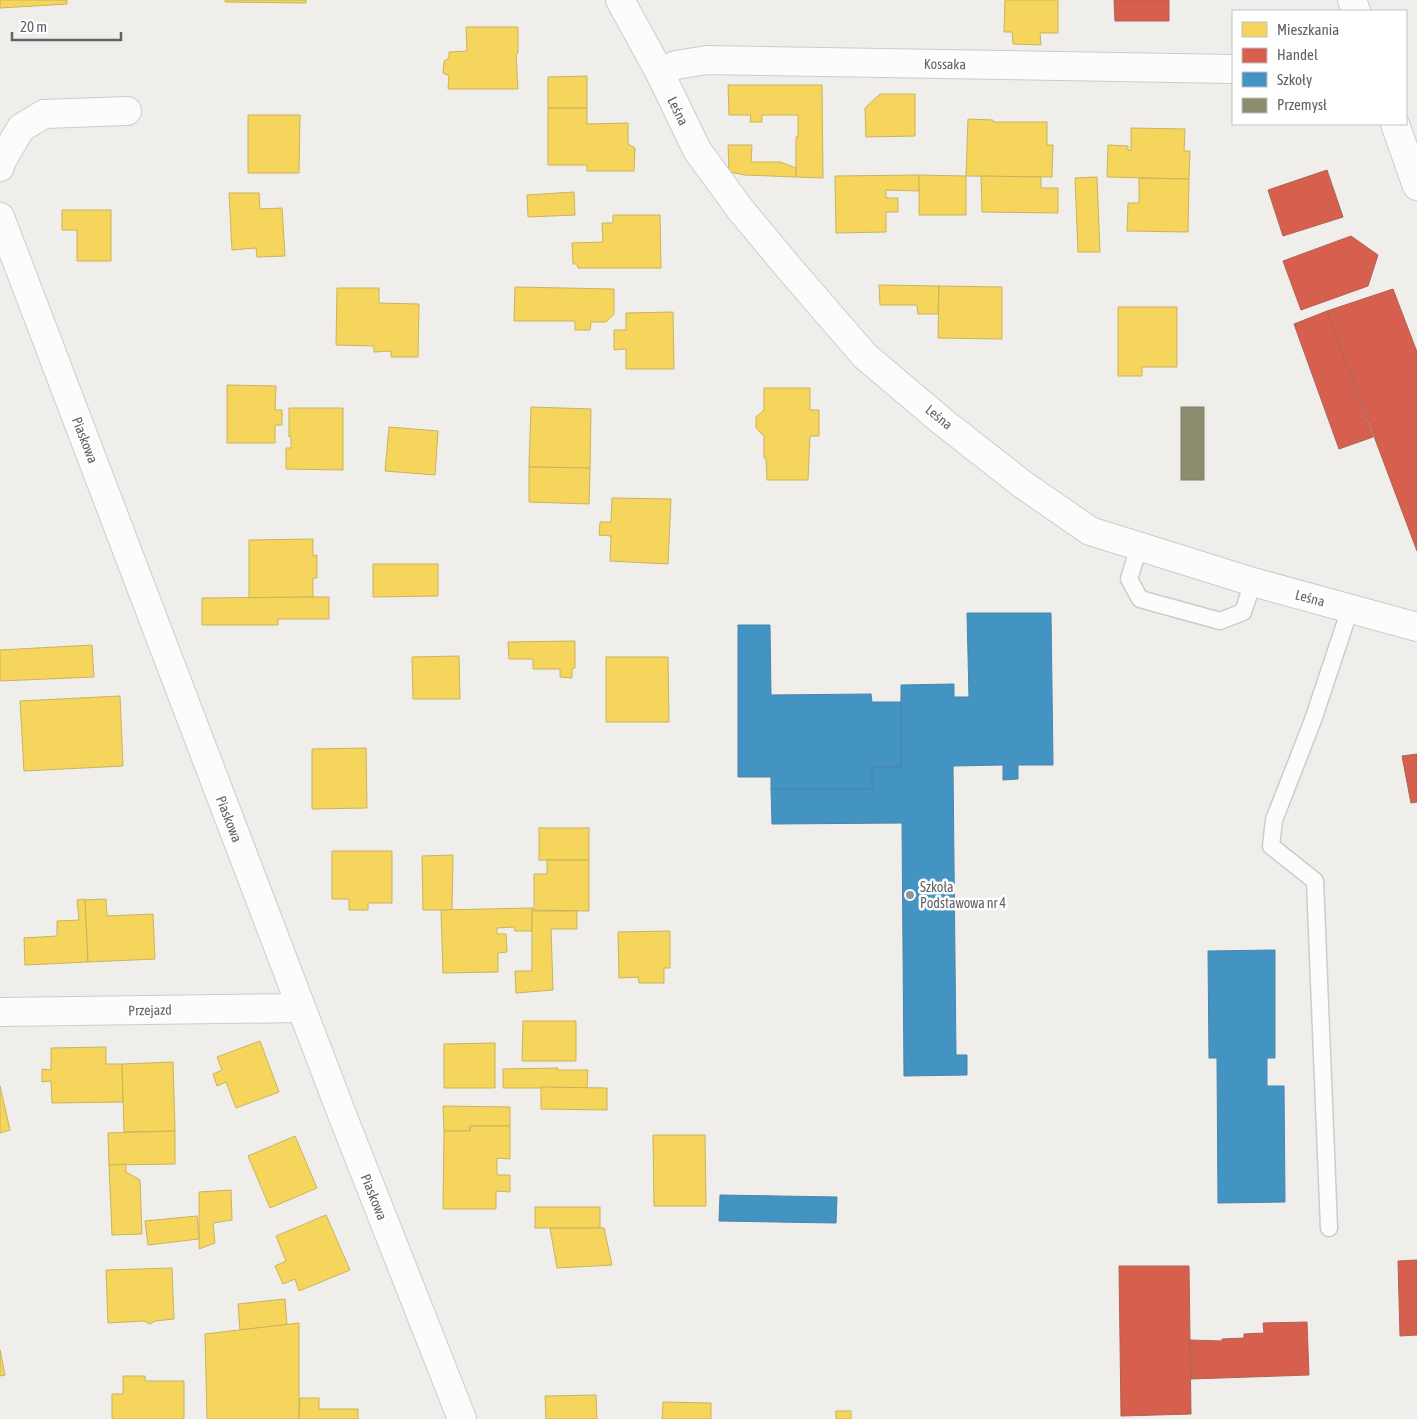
<svg xmlns="http://www.w3.org/2000/svg" width="1417" height="1419" font-family="'Asap Condensed',sans-serif">
	<style>
		.homes { fill: #f6d55c; stroke: #c9b360 }
		.shops { fill: #d6604d; stroke: #b26155 }
		.schools { fill: #4393c3; stroke: #4b85a8 }
		.industry { fill: #8c8c6e; stroke: #7e806c }
		.lines { fill: none; stroke-linecap: round; stroke-linejoin: round }
		.service-casing { stroke: #cbcccc; stroke-width: 19 }
		.minor-casing { stroke: #cbcccc; stroke-width: 30 }
		.tertiary-casing { stroke: #cbcccc; stroke-width: 30 }
		.service { stroke: #fdfcfc; stroke-width: 16 }
		.minor { stroke: #fdfcfc; stroke-width: 28 }
		.tertiary { stroke: #fdfcfc; stroke-width: 28 }
		.poi-dot { fill: #919496; stroke: #fff; stroke-width: 2 }
		.labels { text-anchor: middle; stroke-width: 5; stroke-linejoin: round; paint-order: stroke }
		.street-label { font-size: 14px; fill: #5f6368; stroke: #fff }
		.poi-label { font-size: 14px; fill: #5f6368; stroke: #fff; text-anchor: start }
	</style>
	<rect width="100%" height="100%" fill="#efeeea"/>
	<g class="homes">
		<polygon points="0,0 67,0 67,4 0,8"/>
		<polygon points="225,0 306,0 306,3 225,2"/>
		<polygon points="1005,0 1058,0 1058,33 1040,33 1041,45 1013,44 1012,32 1004,32"/>
		<polygon points="466,27 518,27 518,53 516,55 518,89 448,89 449,76 443,73 444,61 449,58 449,52 467,51"/>
		<polygon points="587,76 587,108 548,108 548,77"/>
		<polygon points="728,85 822,85 823,178 796,177 796,137 798,137 798,115 762,115 762,122 750,122 751,115 729,115"/>
		<polygon points="880,94 915,94 915,136 866,137 865,108"/>
		<polygon points="548,108 587,108 587,124 628,123 628,144 635,148 634,171 587,171 587,165 548,165"/>
		<polygon points="248,115 300,115 299,173 248,173"/>
		<polygon points="968,119 993,120 993,122 1047,122 1047,145 1053,145 1052,177 966,176"/>
		<polygon points="1131,128 1185,129 1184,151 1190,151 1189,179 1107,177 1108,145 1128,146 1128,150 1131,151"/>
		<polygon points="728,145 752,145 751,162 780,162 796,168 796,177 745,175 729,172"/>
		<polygon points="919,175 919,191 886,190 886,198 898,198 898,212 886,212 886,232 836,233 835,176"/>
		<polygon points="919,175 966,176 966,215 919,215"/>
		<polygon points="981,176 1041,177 1041,188 1058,188 1058,213 982,212"/>
		<polygon points="1097,177 1100,252 1078,252 1075,178"/>
		<polygon points="1139,178 1189,179 1188,232 1127,231 1128,203 1139,203"/>
		<polygon points="574,192 575,215 528,217 527,195"/>
		<polygon points="229,193 259,193 260,209 282,208 285,256 257,257 256,248 232,250"/>
		<polygon points="62,210 111,210 111,261 77,261 77,230 62,230"/>
		<polygon points="613,215 660,215 661,268 578,268 577,264 573,264 572,243 603,242 602,223 613,223"/>
		<polygon points="879,285 939,286 938,314 918,314 917,305 880,305"/>
		<polygon points="939,286 1002,287 1002,339 938,338"/>
		<polygon points="515,287 614,289 614,314 606,322 591,322 590,330 575,330 575,321 514,321"/>
		<polygon points="337,288 379,288 379,303 419,304 418,357 391,357 391,351 374,352 374,346 336,345"/>
		<polygon points="1118,307 1177,307 1177,367 1142,367 1142,376 1118,376"/>
		<polygon points="673,312 674,369 626,369 626,349 614,350 614,330 626,330 626,313"/>
		<polygon points="227,385 276,386 275,410 282,410 282,425 275,425 275,443 227,443"/>
		<polygon points="764,388 810,388 810,410 819,410 819,436 810,436 808,480 767,480 766,458 764,458 764,436 756,428 756,417 764,410"/>
		<polygon points="531,407 591,409 590,468 529,467"/>
		<polygon points="289,408 343,408 343,470 286,469 286,448 291,448 291,436 289,437"/>
		<polygon points="389,427 438,431 435,475 385,471"/>
		<polygon points="529,467 590,468 589,504 529,502"/>
		<polygon points="612,498 671,499 668,564 610,561 611,536 599,535 600,522 611,522"/>
		<polygon points="313,539 313,556 317,555 317,578 313,578 313,597 249,598 249,540"/>
		<polygon points="373,564 438,564 438,596 373,597"/>
		<polygon points="313,597 329,597 329,619 278,619 278,625 202,625 202,598"/>
		<polygon points="575,641 575,668 572,669 572,678 560,677 560,669 533,669 533,659 509,659 508,642"/>
		<polygon points="92,645 94,677 0,681 0,650"/>
		<polygon points="459,656 460,699 413,699 412,657"/>
		<polygon points="606,657 668,657 669,722 606,722"/>
		<polygon points="120,696 123,766 24,771 20,701"/>
		<polygon points="366,748 367,808 312,809 312,749"/>
		<rect x="539" y="828" width="50" height="32"/>
		<polygon points="332,851 392,851 392,903 368,903 368,910 349,910 349,899 332,899"/>
		<polygon points="453,855 452,910 423,910 422,856"/>
		<polygon points="547,860 589,860 589,911 534,910 534,874 547,874"/>
		<polygon points="85,899 88,962 25,965 24,938 57,936 57,921 79,920 77,900"/>
		<polygon points="106,899 107,916 153,914 155,959 88,962 85,900"/>
		<polygon points="532,908 532,931 515,931 514,927 497,928 497,934 506,934 507,952 498,953 498,972 443,973 441,910"/>
		<polygon points="532,908 533,908 533,911 577,911 577,929 551,929 553,990 516,993 515,971 532,971"/>
		<polygon points="670,931 670,968 664,968 664,983 639,983 638,977 619,978 618,932"/>
		<polygon points="523,1021 576,1021 576,1061 522,1061"/>
		<polygon points="260,1041 279,1092 236,1108 226,1082 217,1086 213,1074 222,1070 217,1057"/>
		<polygon points="495,1043 495,1088 444,1088 444,1044"/>
		<polygon points="106,1047 106,1064 122,1064 123,1102 52,1103 51,1081 42,1082 42,1069 51,1070 51,1048"/>
		<polygon points="173,1062 175,1131 124,1132 122,1064"/>
		<polygon points="558,1068 557,1070 588,1070 587,1088 503,1088 503,1069"/>
		<polygon points="0,1086 10,1130 0,1133"/>
		<polygon points="541,1087 607,1088 607,1110 541,1109"/>
		<polygon points="443,1106 510,1107 510,1126 470,1126 470,1131 444,1131"/>
		<polygon points="470,1126 510,1126 510,1159 497,1158 497,1175 510,1175 510,1192 496,1191 496,1209 443,1209 444,1131 470,1131"/>
		<polygon points="175,1131 175,1164 109,1165 108,1133"/>
		<polygon points="653,1135 705,1135 706,1206 654,1206"/>
		<polygon points="295,1136 317,1188 270,1208 248,1156"/>
		<polygon points="126,1164 126,1172 140,1180 142,1234 112,1235 109,1165"/>
		<polygon points="231,1190 232,1220 213,1223 215,1243 199,1249 199,1192"/>
		<rect x="535" y="1207" width="65" height="21"/>
		<polygon points="326,1215 350,1270 299,1291 295,1279 283,1284 275,1266 286,1261 276,1236"/>
		<polygon points="197,1216 199,1239 148,1245 145,1221"/>
		<polygon points="550,1228 604,1228 612,1265 557,1268"/>
		<polygon points="172,1268 174,1319 155,1321 150,1324 144,1321 108,1323 106,1270"/>
		<polygon points="285,1299 287,1325 240,1330 238,1304"/>
		<polygon points="299,1323 299,1419 207,1419 205,1334"/>
		<polygon points="0,1350 5,1375 0,1376"/>
		<polygon points="123,1376 145,1376 145,1381 184,1381 184,1419 112,1419 112,1394 123,1394"/>
		<polygon points="596,1395 597,1419 546,1419 545,1396"/>
		<polygon points="300,1398 319,1398 319,1409 358,1409 358,1419 299,1419"/>
		<polygon points="663,1402 711,1403 711,1419 662,1419"/>
		<rect x="836" y="1411" width="15" height="8"/>
	</g>
	<g class="shops">
		<polygon points="1114,0 1169,0 1169,21 1115,21"/>
		<polygon points="1327,170 1343,217 1283,236 1268,190"/>
		<polygon points="1351,236 1378,255 1368,286 1301,310 1283,261"/>
		<polygon points="1393,289 1417,352 1417,551 1327,311"/>
		<polygon points="1327,311 1373,437 1339,449 1294,324"/>
		<polygon points="1417,754 1417,802 1411,803 1402,756"/>
		<polygon points="1417,1260 1417,1335 1400,1336 1398,1261"/>
		<polygon points="1119,1266 1189,1266 1191,1414 1121,1416"/>
		<polygon points="1307,1322 1309,1375 1191,1379 1190,1340 1222,1341 1222,1339 1244,1338 1244,1334 1264,1333 1263,1323"/>
	</g>
	<g class="schools">
		<polygon points="967,613 1051,613 1053,765 1018,765 1018,779 1003,780 1003,765 953,766 956,1055 967,1055 967,1075 904,1076 902,823 772,824 771,789 872,789 872,767 901,767 901,685 954,684 954,697 969,697"/>
		<polygon points="738,625 770,625 771,695 871,694 872,702 901,702 901,767 872,767 872,789 771,789 771,777 738,777"/>
		<polygon points="1275,950 1275,1058 1267,1058 1267,1086 1284,1086 1285,1202 1218,1203 1217,1058 1209,1058 1208,951"/>
		<polygon points="720,1195 837,1197 836,1223 719,1221"/>
	</g>
	<rect class="industry" x="1181" y="407" width="23" height="73"/>
	<g class="lines">
		<g class="service-casing">
			<g id="service">
				<polyline points="1139,547 1129,579 1140,599 1220,621 1243,612 1253,582"/>
				<polyline points="1329,1228 1315,881 1271,846 1274,820 1313,720 1350,609"/>
			</g>
		</g>
		<g class="minor-casing">
			<g id="minor">
				<polyline points="620,0 660,73 697,150 740,209 789,268 865,356 943,422 1022,484 1090,531 1253,582 1417,627"/>
				<polyline points="660,73 676,65 707,60 1233,69"/>
				<polyline points="0,167 1,162 21,128 44,114 127,111"/>
				<polyline points="0,217 343,1117 462,1419"/>
				<polyline points="0,1012 301,1008"/>
			</g>
		</g>
		<g class="tertiary-casing">
			<g id="tertiary">
				<polyline points="1352,0 1356,11"/>
				<polyline points="1395,124 1417,186"/>
			</g>
		</g>
		<use href="#service" class="service"/>
		<use href="#minor" class="minor"/>
		<use href="#tertiary" class="tertiary"/>
	</g>
	<circle class="poi-dot" cx="910" cy="895" r="5"/>
	<g class="labels">
		<g class="street-label">
			<text transform="translate(945 64) rotate(1)" y="5">Kossaka</text>
			<text transform="translate(678 111) rotate(64)" y="5">Leśna</text>
			<text transform="translate(939 417) rotate(39)" y="5">Leśna</text>
			<text transform="translate(85 440) rotate(69)" y="5">Piaskowa</text>
			<text transform="translate(1310 598) rotate(15)" y="5">Leśna</text>
			<text transform="translate(229 819) rotate(69)" y="5">Piaskowa</text>
			<text transform="translate(150 1010) rotate(-1)" y="5">Przejazd</text>
			<text transform="translate(374 1197) rotate(68)" y="5">Piaskowa</text>
		</g>
		<g class="poi-label">
			<text x="920" y="892">Szkoła<tspan x="920" dy="16">Podstawowa nr 4</tspan></text>
		</g>
	</g>
	<rect x="1232" y="10" width="175" height="115" fill="#ffffff" stroke="#bfc1c3"/>
	<rect x="1242" y="22" width="25" height="15" fill="#f6d55c" stroke="#bfc1c3"/>
	<text x="1277" y="35" font-size="15" fill="#5f6368">Mieszkania</text>
	<rect x="1242" y="48" width="25" height="15" fill="#d6604d" stroke="#bfc1c3"/>
	<text x="1277" y="60" font-size="15" fill="#5f6368">Handel</text>
	<rect x="1242" y="72" width="25" height="15" fill="#4393c3" stroke="#bfc1c3"/>
	<text x="1277" y="85" font-size="15" fill="#5f6368">Szkoły</text>
	<rect x="1242" y="98" width="25" height="15" fill="#8c8c6e" stroke="#bfc1c3"/>
	<text x="1277" y="110" font-size="15" fill="#5f6368">Przemysł</text>
	<path d="M12 32v8h109v-8" fill="none" stroke="#5f6368" stroke-width="2.5"/>
	<text x="20" y="32" font-size="15" fill="#5f6368" stroke="#ffffff" stroke-width="4" paint-order="stroke">20 m</text>
</svg>
